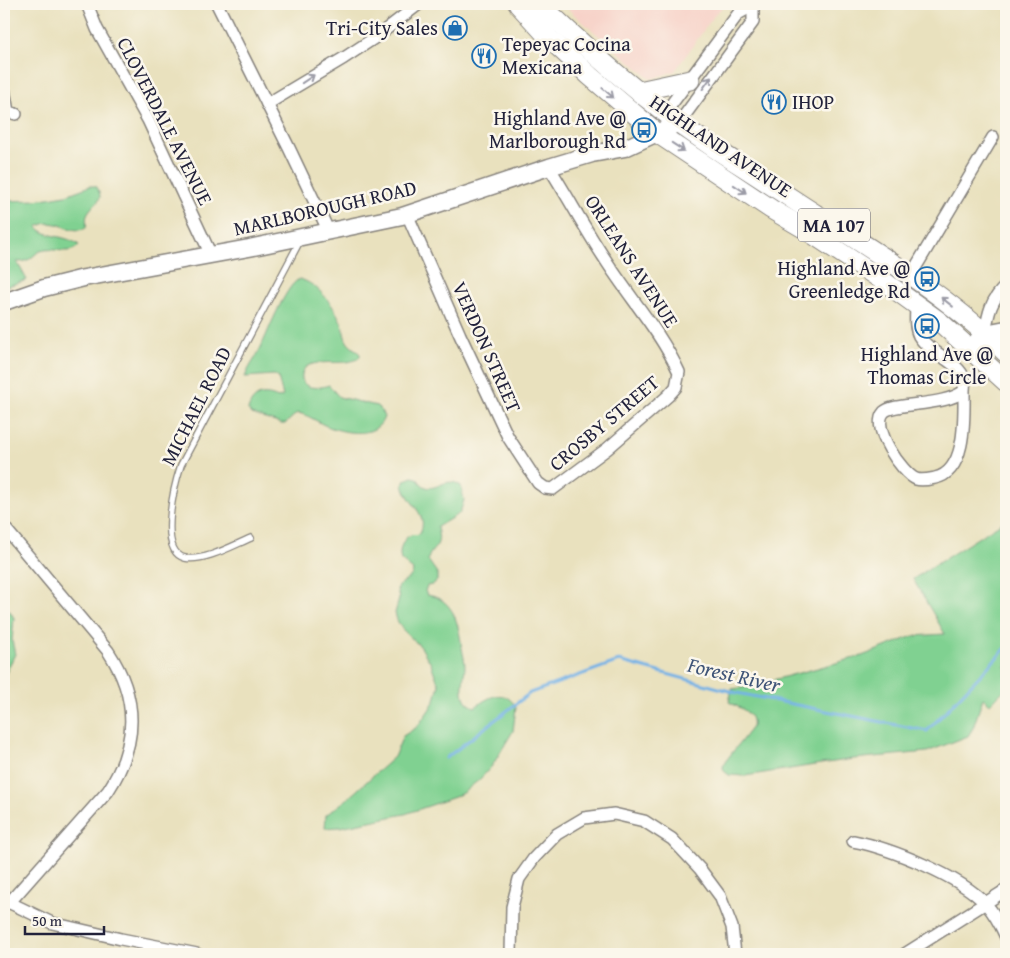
<svg xmlns="http://www.w3.org/2000/svg" width="1010" height="958" font-family="'Gentium Book Plus',serif">
	<style>
		.built { fill: #f7d1c7 }
		.green { fill: #80d191; stroke: #517a66 }
		.lines { fill: none; stroke-linecap: round; stroke-linejoin: round }
		.stream { stroke: #74b2e6; stroke-width: 3 }
		.lane-casing { stroke: #86827c; stroke-width: 8 }
		.street-casing { stroke: #86827c; stroke-width: 14 }
		.secondary-casing { stroke: #86827c; stroke-width: 19 }
		.primary-casing { stroke: #86827c; stroke-width: 21 }
		.lane { stroke: #fff; stroke-width: 5.5 }
		.street { stroke: #fff; stroke-width: 11 }
		.secondary { stroke: #fff; stroke-width: 16 }
		.primary { stroke: #fff; stroke-width: 19 }
		.oneway { stroke: #9c9ca7 }
		.labels { text-anchor: middle; stroke-width: 5; stroke-linejoin: round; paint-order: stroke }
		.shield { fill: #fbf7ec; stroke: #636270; stroke-width: 1 }
		.shield-label { font-size: 19px; font-weight: bold; fill: #22223b }
		.poi-label { font-size: 20px; fill: #22223b; stroke: #fbf7ec; text-anchor: end }
		.street-label { font-size: 20px; fill: #22223b; stroke: #fbf7ec }
		.water-label { font-size: 21px; font-style: italic; fill: #3f5477; stroke: #fbf7ec }
	</style>
	<rect width="100%" height="100%" fill="#fbf7ec"/>
	<filter id="ink" filterUnits="userSpaceOnUse"><feTurbulence type="fractalNoise" baseFrequency=".02" numOctaves="2"/><feDisplacementMap in="SourceGraphic" scale="10" xChannelSelector="R" yChannelSelector="G"/><feConvolveMatrix kernelMatrix="1 2 1 2 8 2 1 2 1" color-interpolation-filters="sRGB"/></filter>
	<filter id="wash" filterUnits="userSpaceOnUse"><feTurbulence type="fractalNoise" baseFrequency=".0096" numOctaves="4" result="noise"/><feDisplacementMap in="SourceGraphic" scale="20" xChannelSelector="R" yChannelSelector="G"/><feGaussianBlur stdDeviation="1.12" result="paint"/><feColorMatrix in="noise" values="0 0 0 0 0 0 0 0 0 0 0 0 0 0 0 0 0 1.4 0 .05"/><feComposite in="paint" operator="in"/></filter>
	<g filter="url(#wash)">
		<rect width="100%" height="100%" fill="#e9e1be"/>
		<polygon class="built" points="562,4 727,4 716,13 675,71 651,79 607,43"/>
		<g class="green">
			<path d="M90,186H95C106,200 96,201 89,211C85,216 87,222 86,228C71,236 55,215 37,227C46,238 67,235 79,245C71,256 56,248 45,250C33,251 33,263 17,262L27,280L4,287V201L36,200L66,195Z"/>
			<path d="M299,279C318,283 335,307 342,324C344,330 344,338 348,343C351,347 357,350 360,354V357C348,369 305,354 302,374C300,390 318,389 329,385L339,397L377,406L381,410L384,417C377,439 346,433 329,427C318,423 308,414 297,413L285,424H281L251,414L248,410C253,393 265,392 278,398L283,396L278,377L274,375L245,377C248,368 254,361 258,353C267,336 284,287 299,279Z"/>
			<path d="M412,477L417,478C431,502 444,472 461,486L464,500L460,513L437,527C438,533 440,539 437,545C433,551 429,553 428,560L437,573V581L432,585L427,586L425,591L427,595C455,599 458,624 462,648C463,654 465,660 465,667C464,681 457,701 475,707C489,697 504,687 516,707L513,731L492,766L480,779L464,792L455,797L405,814L340,827L325,828L326,815L346,800L394,757L403,736L417,727L429,710L435,700L439,685L431,664L421,647L402,629L397,620L395,613L399,599L397,589L400,585L412,575L413,570L401,560C398,552 402,538 411,535C414,534 417,535 419,534C431,516 408,504 403,485L405,480Z"/>
			<path d="M1006,520V688L990,704L983,698L973,728L968,736L927,752L853,759L745,776L729,775L724,771L723,767L725,762L752,727C755,712 739,708 729,702L732,689L747,687L862,656L913,636L945,634L913,579Z"/>
			<polygon points="6,610 10,611 14,618 12,641 15,654 4,677 4,611"/>
		</g>
		<g class="lines">
			<polyline class="stream" points="446,758 530,693 619,661 737,693 927,731 1006,648"/>
		</g>
	</g>
	<g filter="url(#ink)">
		<g class="lines">
			<g class="lane-casing">
				<path id="lane" d="M251,538C234,545 204,562 185,558C157,552 175,483 181,465L301,239"/>
			</g>
			<g class="street-casing">
				<g id="street">
					<polyline points="87,4 97,29 148,120 211,255"/>
					<polyline points="217,4 289,148 329,232"/>
					<polyline points="4,89 8,112 16,114"/>
					<polyline points="267,104 344,58 376,37 419,4"/>
					<polyline points="665,113 738,14 756,4"/>
					<polyline points="679,123 753,22 753,7"/>
					<path d="M407,214L460,335L508,437L538,483L545,488L553,489L607,449L668,396L676,387L679,372C660,331 629,297 605,259C585,229 568,197 549,167"/>
					<polyline points="911,275 993,137"/>
					<path d="M916,305C916,315 914,327 919,336C929,353 960,362 964,379C965,383 964,388 964,391C944,407 894,402 884,412C870,427 902,473 916,479C922,481 930,479 935,478C967,472 964,416 964,391"/>
					<path d="M985,333C988,314 991,299 1006,286"/>
					<path d="M4,527L108,651C139,698 138,745 108,791L9,903"/>
					<path d="M853,841C890,848 960,876 986,904C994,913 1001,926 1006,937"/>
					<polyline points="4,900 52,923 121,939 197,954"/>
					<polyline points="511,954 512,907 519,879 534,858 557,834 584,818 614,814 644,821 672,839 700,869 720,896 732,927 735,954"/>
					<polyline points="905,954 1006,890"/>
				</g>
			</g>
			<g class="secondary-casing">
				<g id="secondary">
					<polyline points="4,302 44,288 84,278 249,248 402,216 549,167 592,154 625,148 679,123"/>
					<polyline points="969,349 985,333 1006,329"/>
				</g>
			</g>
			<g class="primary-casing">
				<g id="primary">
					<polyline points="518,4 550,39 590,76 657,133 771,209 805,229 879,278 940,322 1006,382"/>
					<path d="M540,4C599,61 667,119 737,163C764,180 790,198 817,215C883,256 950,298 1006,353"/>
					<polyline points="639,91 690,80"/>
				</g>
			</g>
			<use href="#lane" class="lane"/>
			<use href="#street" class="street"/>
			<use href="#secondary" class="secondary"/>
			<use href="#primary" class="primary"/>
		</g>
		<defs><path id="oneway-shaft" d="M-6 0H5M1.5-3L5.5 0L1.5 3" fill="none" stroke-width="1.6" stroke-linecap="round" stroke-linejoin="round" transform="scale(1.25)"/></defs>
		<g class="oneway">
			<use href="#oneway-shaft" transform="translate(308 79) rotate(-34)"/>
			<use href="#oneway-shaft" transform="translate(707 83) rotate(-54)"/>
			<use href="#oneway-shaft" transform="translate(608 93) rotate(41)"/>
			<use href="#oneway-shaft" transform="translate(678 147) rotate(33)"/>
			<use href="#oneway-shaft" transform="translate(740 189) rotate(34)"/>
			<use href="#oneway-shaft" transform="translate(947 302) rotate(-142)"/>
		</g>
	</g>
	<defs>
		<g id="shop-ring" transform="scale(1.25)"><circle r="9.5" fill="#fbf7ec" stroke="#1f6fb2" stroke-width="1.5"/><path d="M-5-2.5h2.3a2.7 3.5 0 0 1 5.4 0H5L5.5 6h-11ZM-1.5-2.5h3a1.5 2.3 0 0 0-3 0Z" fill="#1f6fb2"/></g>
		<g id="restaurant-ring" transform="scale(1.25)"><circle r="9.5" fill="#fbf7ec" stroke="#1f6fb2" stroke-width="1.5"/><path d="M-5-6h1v4h1v-4h1v4h1v-4h1v5L-1.5 .5V6h-2V.5L-5-1ZM5-6V6H3V1.5H1.5Q1.5-4 5-6Z" fill="#1f6fb2"/></g>
		<g id="bus-ring" transform="scale(1.25)"><circle r="9.5" fill="#fbf7ec" stroke="#1f6fb2" stroke-width="1.5"/><path d="M-5-6H5V4H4V6H2V4H-2V6H-4V4H-5ZM-3.5-4V0h7V-4ZM-3.5 1.2v1.5H-2V1.2ZM2 1.2v1.5H3.5V1.2Z" fill="#1f6fb2"/></g>
	</defs>
	<g fill-rule="evenodd">
		<use href="#shop-ring" x="455" y="28"/>
		<use href="#restaurant-ring" x="484" y="56"/>
		<use href="#restaurant-ring" x="774" y="102"/>
		<use href="#bus-ring" x="644" y="130"/>
		<use href="#bus-ring" x="927" y="279"/>
		<use href="#bus-ring" x="927" y="326"/>
	</g>
	<g class="labels">
		<rect class="shield" x="798" y="208.5" width="72" height="33" rx="4"/>
		<g class="shield-label">
			<text x="834" y="232">MA 107</text>
		</g>
		<g class="poi-label">
			<text x="438" y="35">Tri-City Sales</text>
			<text x="502" y="51" text-anchor="start">Tepeyac Cocina<tspan x="502" dy="23">Mexicana</tspan></text>
			<text x="792" y="109" text-anchor="start">IHOP</text>
			<text x="626" y="125">Highland Ave @<tspan x="626" dy="23">Marlborough Rd</tspan></text>
			<text x="910" y="275">Highland Ave @<tspan x="910" dy="23">Greenledge Rd</tspan></text>
			<text x="927" y="361" text-anchor="middle">Highland Ave @<tspan x="927" dy="23">Thomas Circle</tspan></text>
		</g>
		<g class="street-label">
			<text transform="translate(165 121) rotate(63)" y="7">CLOVERDALE AVENUE</text>
			<text transform="translate(721 146) rotate(34)" y="7">HIGHLAND AVENUE</text>
			<text transform="translate(325 208) rotate(-13)" y="7">MARLBOROUGH ROAD</text>
			<text transform="translate(632 261) rotate(57)" y="7">ORLEANS AVENUE</text>
			<text transform="translate(487 347) rotate(66)" y="7">VERDON STREET</text>
			<text transform="translate(196 406) rotate(-63)" y="7">MICHAEL ROAD</text>
			<text transform="translate(604 423) rotate(-40)" y="7">CROSBY STREET</text>
		</g>
		<g class="water-label">
			<text transform="translate(734 675) rotate(13)" y="7">Forest River</text>
		</g>
	</g>
	<rect width="1010" height="958" fill="none" stroke="#fbf7ec" stroke-width="20"/>
	<path d="M25 926v8h79v-8" fill="none" stroke="#22223b" stroke-width="2.5"/>
	<text x="32" y="926" font-size="15" fill="#22223b" stroke="#fbf7ec" stroke-width="4" paint-order="stroke">50 m</text>
</svg>
